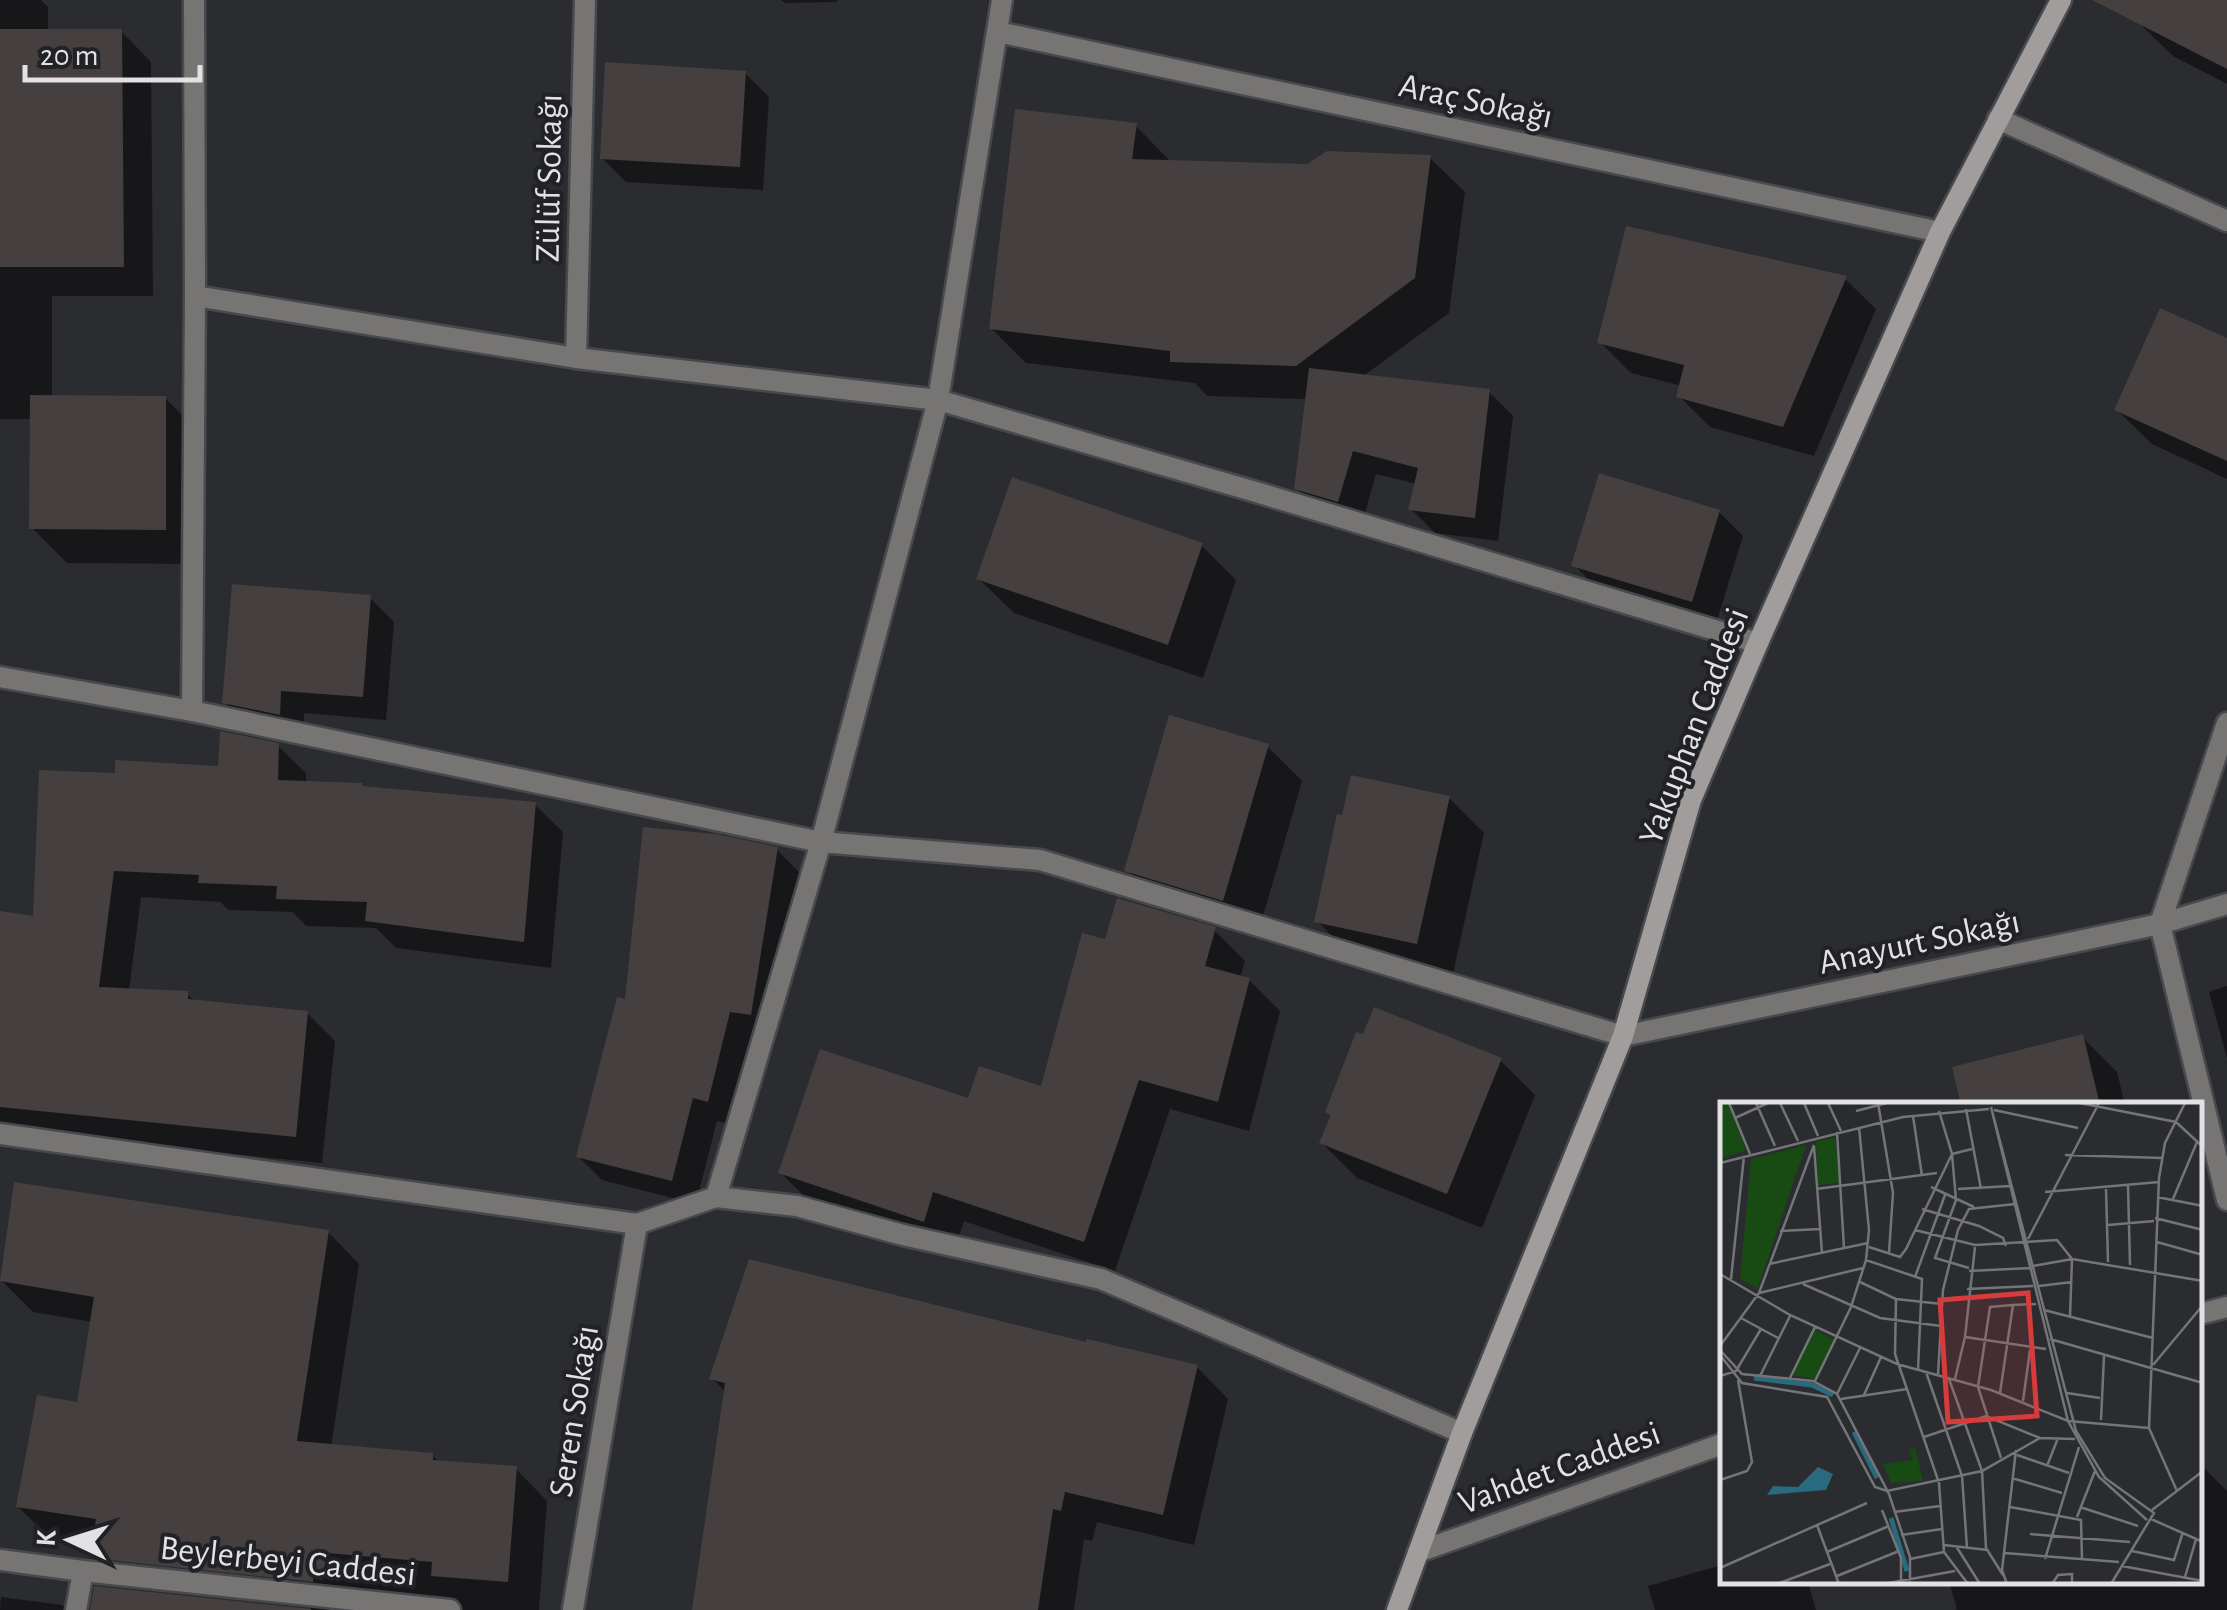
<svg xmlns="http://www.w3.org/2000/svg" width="2227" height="1610" font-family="'Alegreya Sans',sans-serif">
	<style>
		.shadow { fill: #0007 }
		.building { fill: #453f3f }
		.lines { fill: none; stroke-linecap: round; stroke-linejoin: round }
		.street-casing { stroke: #48494d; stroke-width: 25 }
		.secondary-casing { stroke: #48494d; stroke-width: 25 }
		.street { stroke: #777474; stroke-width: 20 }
		.secondary { stroke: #a19d9c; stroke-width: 20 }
		.labels { text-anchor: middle; stroke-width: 8; stroke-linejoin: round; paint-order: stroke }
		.street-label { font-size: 35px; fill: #e2e2e5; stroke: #212226 }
		.inset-river { fill: none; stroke: #296a7f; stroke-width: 5 }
		.inset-road { fill: none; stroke: #747578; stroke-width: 2.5 }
		.view { fill: #d73b3b; fill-opacity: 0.15; stroke: #d73b3b; stroke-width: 5 }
		.inset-edge { fill: none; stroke: #e2e2e5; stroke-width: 5 }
	</style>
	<rect width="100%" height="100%" fill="#2b2c30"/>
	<g class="shadow">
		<polygon points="0,0 41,0 48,7 48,32 121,31 151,62 153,296 52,296 52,398 165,398 200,433 200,564 67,563 32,528 32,419 0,419"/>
		<polygon points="781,0 837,0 837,2 785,3"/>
		<polygon points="2149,0 2227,0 2227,84 2173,56 2138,22"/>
		<polygon points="745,73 769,97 763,190 626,182 602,158"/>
		<polygon points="1136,126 1170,161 1308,167 1430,158 1465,192 1449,313 1362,377 1489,392 1513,416 1498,541 1435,533 1411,509 1417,484 1376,474 1362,524 1321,512 1297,488 1307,399 1207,396 1195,383 1026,363 991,328"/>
		<polygon points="1845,279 1876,309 1814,456 1710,427 1679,396 1682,386 1631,373 1600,342"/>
		<polygon points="2227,341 2227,479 2152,444 2117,410"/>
		<polygon points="1719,512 1743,536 1716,624 1598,589 1574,565"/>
		<polygon points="1201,545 1236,580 1203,678 1014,613 979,579"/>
		<polygon points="370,598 394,622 386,720 304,713 303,738 249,726 225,702"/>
		<polygon points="278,746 306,773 306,784 535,805 563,832 551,968 396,948 376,928 306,926 293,912 229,910 220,902 141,897 129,991 187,994 195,1002 307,1013 335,1041 322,1163 25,1133 0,1140 0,914 36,918 117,776 220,768"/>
		<polygon points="1267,746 1302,781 1258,934 1162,905 1127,870"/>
		<polygon points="1449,798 1484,833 1452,978 1352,956 1317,921"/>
		<polygon points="776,849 800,873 774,1038 754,1034 732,1124 717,1121 696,1204 602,1180 578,1156 628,1002"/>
		<polygon points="1214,930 1245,961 1240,978 1249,980 1280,1011 1249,1131 1170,1109 1115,1271 964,1221 954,1251 812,1204 781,1173 970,1102 1043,1090 1107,942"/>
		<polygon points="2227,986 2227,1058 2209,992"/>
		<polygon points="2082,1037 2117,1072 2125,1105 1964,1105"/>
		<polygon points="1500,1060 1535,1095 1482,1228 1357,1178 1322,1143"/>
		<polygon points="328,1232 359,1264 331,1447 432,1455 440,1463 516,1469 547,1501 539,1610 312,1610 279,1577 280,1571 50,1538 18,1507 79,1405 93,1322 33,1312 1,1280"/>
		<polygon points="2200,1283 2205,1301 2200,1303"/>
		<polygon points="1087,1345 1197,1367 1228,1399 1194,1545 1097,1522 1092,1541 1084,1539 1074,1610 694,1610 726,1393 712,1378"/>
		<polygon points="2202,1466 2227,1491 2227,1610 1954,1610 1957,1609 1949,1582 2200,1582 2200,1467"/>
		<polygon points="1722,1565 1722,1582 1808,1582 1816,1610 1655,1610 1648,1586"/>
		<polygon points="1,1597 62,1605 67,1610 0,1610"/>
	</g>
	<g class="building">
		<polygon points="2092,0 2227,0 2227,69"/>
		<polygon points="0,29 122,29 124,267 0,267"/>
		<polygon points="605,62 746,71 740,167 600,159"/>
		<polygon points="1015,109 1137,123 1132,159 1307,164 1327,151 1431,155 1415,278 1296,366 1170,362 1170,351 989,329"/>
		<polygon points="1626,226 1847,276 1783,427 1676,397 1684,365 1597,343"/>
		<polygon points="2160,308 2227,338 2227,461 2114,410"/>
		<polygon points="1309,368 1490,389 1475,518 1408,510 1418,468 1353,451 1338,502 1294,489"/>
		<polygon points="30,395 166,396 166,530 29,529"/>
		<polygon points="1599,473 1720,510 1692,602 1571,566"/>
		<polygon points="1012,477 1203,543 1168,645 976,579"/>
		<polygon points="232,584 371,595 363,697 281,691 280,715 222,703"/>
		<polygon points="1169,715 1269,744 1223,901 1124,871"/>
		<polygon points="220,731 279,743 278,780 362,783 362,786 536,802 524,942 365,921 367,902 276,899 277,886 198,883 199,875 114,871 99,987 188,991 188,999 308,1011 296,1137 0,1107 0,911 33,916 39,770 115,773 115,760 218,766"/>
		<polygon points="1351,775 1450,796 1417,944 1314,922 1337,814 1342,815"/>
		<polygon points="643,827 716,834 778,847 751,1015 730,1012 708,1102 693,1098 672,1181 576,1157 617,997 625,999"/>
		<polygon points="1117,898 1216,927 1205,966 1250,978 1218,1102 1139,1080 1084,1242 933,1192 924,1222 778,1173 820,1049 968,1098 979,1066 1041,1086 1082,933 1105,939"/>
		<polygon points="1374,1007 1502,1058 1447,1194 1319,1143 1331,1115 1325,1112 1356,1032 1363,1034"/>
		<polygon points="2083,1034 2100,1105 1961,1105 1952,1067"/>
		<polygon points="14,1182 329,1230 297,1441 433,1453 433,1460 517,1466 508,1582 431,1576 432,1562 327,1553 322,1580 313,1578 313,1582 91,1558 96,1519 16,1507 37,1395 77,1402 94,1297 0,1281"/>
		<polygon points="749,1259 1086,1342 1087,1339 1198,1365 1163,1515 1065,1492 1061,1511 1053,1509 1038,1610 692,1610 725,1383 709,1379"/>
		<polygon points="94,1586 311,1609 311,1610 90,1610"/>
	</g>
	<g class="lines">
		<g class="street-casing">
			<g id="street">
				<polyline points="194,0 195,296 576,358 938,400 1256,492 1758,643"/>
				<polyline points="1002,0 938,400 821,842 716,1197 797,1206 903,1235 1101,1279 1462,1433"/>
				<polyline points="998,32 1940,232"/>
				<polyline points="1998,119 2227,221"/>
				<polyline points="195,296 192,711 821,842 1040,860 1623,1036 2160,924 2227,904"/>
				<polyline points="576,358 585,0"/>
				<polyline points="0,677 192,711"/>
				<polyline points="2227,723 2160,924 2227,1200"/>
				<polyline points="0,1134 637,1224 716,1197"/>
				<polyline points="2200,1314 2227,1307"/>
				<polyline points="1418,1552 1722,1444"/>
				<polyline points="0,1560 83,1571 450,1610"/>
				<polyline points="573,1609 637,1224"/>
				<polyline points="76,1610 83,1571"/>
			</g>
		</g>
		<g class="secondary-casing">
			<polyline id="secondary" points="1397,1610 1462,1433 1623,1036 1691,800 1758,643 1940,232 2061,0"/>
		</g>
		<use href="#street" class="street"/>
		<use href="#secondary" class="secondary"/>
	</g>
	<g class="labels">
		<g class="street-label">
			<text transform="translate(1476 100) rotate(12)" y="12">Araç Sokağı</text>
			<text transform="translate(548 178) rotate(-89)" y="12">Zülüf Sokağı</text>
			<text transform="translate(1693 726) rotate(-69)" y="12">Yakuphan Caddesi</text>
			<text transform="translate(1919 941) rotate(-12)" y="12">Anayurt Sokağı</text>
			<text transform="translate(573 1411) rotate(-81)" y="12">Seren Sokağı</text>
			<text transform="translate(1559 1467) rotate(-20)" y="12">Vahdet Caddesi</text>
			<text transform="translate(288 1560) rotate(6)" y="12">Beylerbeyi Caddesi</text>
		</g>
	</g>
	<g transform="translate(1720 1102)">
		<rect width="482" height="482" fill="#2b2c30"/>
		<path d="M0,1H8L26,48L0,57ZM115,36L119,81L98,83L96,39ZM86,43L38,186L20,177L31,57ZM94,227L114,238L95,277L73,273ZM195,346L203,379L171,381L163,362L193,358L189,347Z" fill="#184b13"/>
		<path d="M98,365L113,372L106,388L47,393L53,384L78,385Z" fill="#296a7f"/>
		<path class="inset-river" d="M34,276L92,283L113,293M134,330L157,376M171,416L187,469"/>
		<path class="inset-road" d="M9,1L30,52M36,1L55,44M60,1L78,39M84,1L98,34M108,1L121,29M158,1L173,91L169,151M360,1L456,20L483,45M246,7L261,87M274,8L358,26M136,9L167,1M193,14L202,74M15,16L48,1M139,25L149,128L146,158M117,30L124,146M94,44L102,151M345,53L442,56M0,61L183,15L269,7M408,84L410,163M211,85L254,105M96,87L217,71M238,87L290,84M386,87L388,160M325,90L439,80M437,95L483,104M453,97L477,40M0,107V61M202,107L259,124L283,136L286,144M435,116L483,128M388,123L434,119M195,128L255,143L337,138L352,157L350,215M60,129L100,127M308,137L379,1M437,140L483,153M149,145L180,155L186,147L232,52L219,9M49,162L148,141M313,164L352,157L483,179M249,166L215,156L236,98L232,52L252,47M249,169L311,166M0,172L70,213L177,262L271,288L348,319L429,326M195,175L225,93M11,177L24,54M140,180L176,197L175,252L219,381L224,450L248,482M83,182L160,216L221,224M319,184L352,180M247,187L313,184M39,191L143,166M176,197L222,202M324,208L433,236M21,216L58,236M245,235L255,145M330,237L483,281M0,244L39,191L94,43M0,248L22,272L93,279L117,292L169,392L190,455V482M0,253L22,281L107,295L155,385L167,389L262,369L320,336L355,337M433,263L483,203M206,270L242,374L247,446M218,272L223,188L238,128L249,107L295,102M0,274L16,269L41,227M40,274L70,214M70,276L95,225M229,277L262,369L266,446L283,473M235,277L245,235L326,247M95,279L131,205L146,158L202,177L198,268M280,291L293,203L316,202M347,291L380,296M117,292L140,246M144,293L161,255M121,297L187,287M303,299L310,248M381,318L384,254M204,335L266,314L320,336M297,353L349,371M281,356L258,285L270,205L293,203M327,364L338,336M292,376L342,391M0,378L27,369L32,360L18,278M457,389L429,326L439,76L445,41L465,1M290,405L361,418L362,457M360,405L418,424M162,408L181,456V482M432,408L483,369M174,410L220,404M357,415L375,369M431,417L483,440M97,423L119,482M310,432L410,440M181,433L222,427M224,443L268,448M236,444L260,482M412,449L454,458L463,430M107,450L169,424M284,451L399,460M190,457L224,450M325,457L359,345M402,464L483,479M0,466L147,401M117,474L179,449M465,475L476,437M57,482L110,462M163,482L235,469M287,482L282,468L296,348M332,482L338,473L352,472V482M391,482L434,411L385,376L356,329L271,5L348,319L379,375L427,418"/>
		<path class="view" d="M308,191L317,314L228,320L220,198Z"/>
		<rect width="482" height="482" class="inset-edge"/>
	</g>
	<g transform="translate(70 1540) rotate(274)" stroke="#212226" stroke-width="8" paint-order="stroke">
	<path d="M0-8L18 38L0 25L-18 38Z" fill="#e2e2e5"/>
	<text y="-15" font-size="28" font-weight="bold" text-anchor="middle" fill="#e2e2e5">K</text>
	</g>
	<path d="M25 65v15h175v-15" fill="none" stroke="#e2e2e5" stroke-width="5"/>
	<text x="40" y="65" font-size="30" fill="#e2e2e5" stroke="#212226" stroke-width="8" paint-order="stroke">20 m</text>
</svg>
